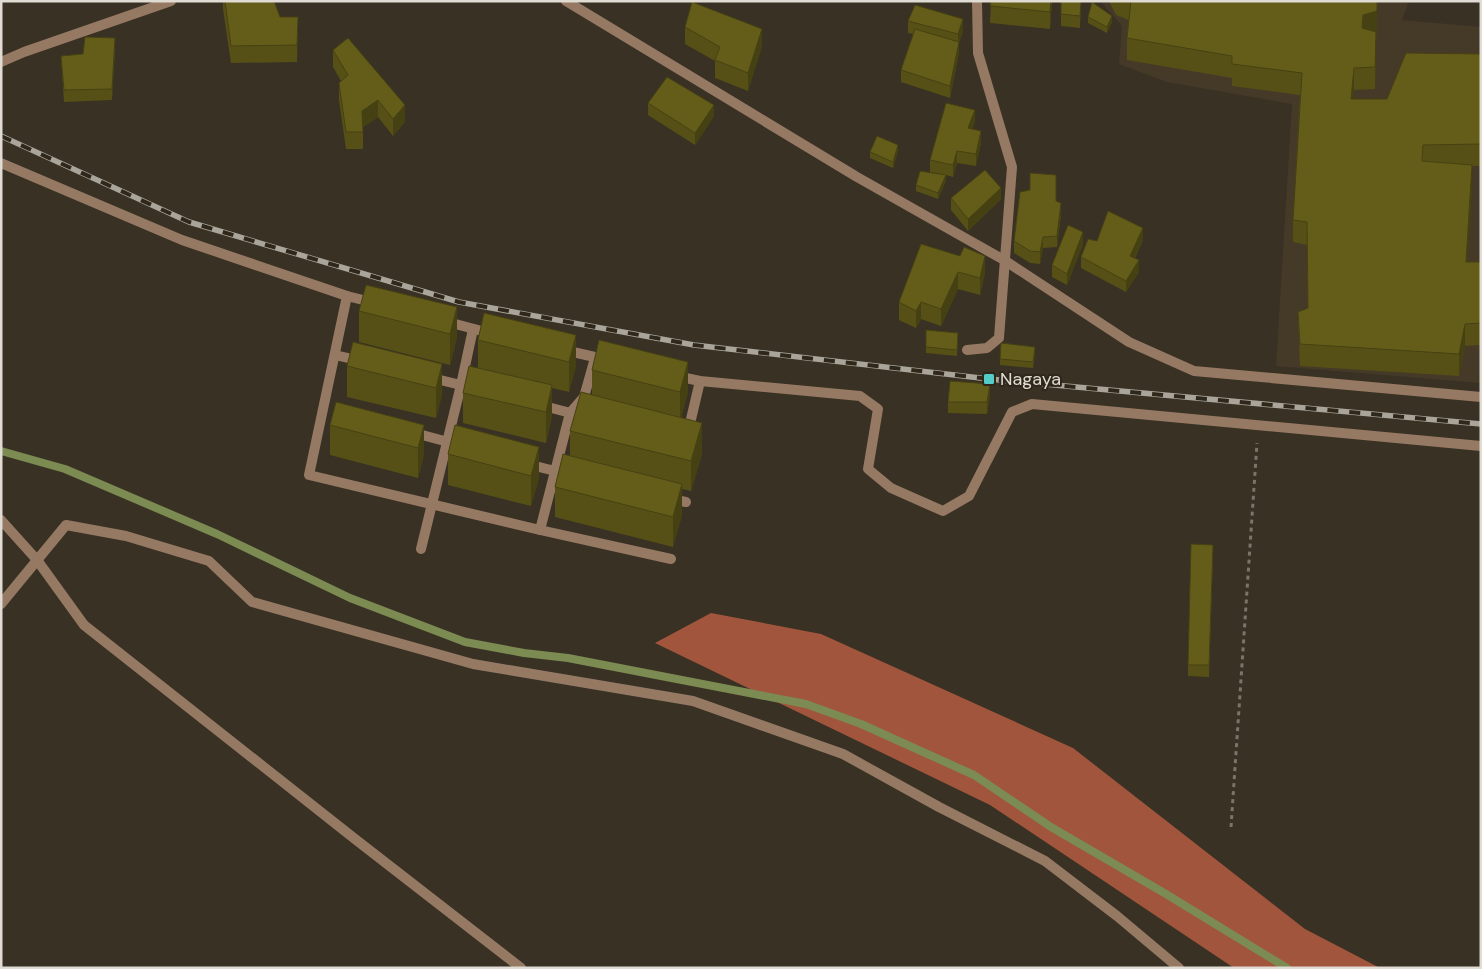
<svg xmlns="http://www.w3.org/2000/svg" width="1482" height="969" font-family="'DM Sans',sans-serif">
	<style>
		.built { fill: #453a27 }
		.forest { fill: #a1553d }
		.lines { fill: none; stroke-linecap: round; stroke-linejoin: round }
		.stream { stroke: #7c8b52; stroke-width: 8 }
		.path { stroke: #7b7469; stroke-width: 3; stroke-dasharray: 4 4; stroke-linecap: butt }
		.minor { stroke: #967963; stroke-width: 10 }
		.rail-casing { stroke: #aaa59b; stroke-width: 5.5 }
		.rail { stroke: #2e271a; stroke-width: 4; stroke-dasharray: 11; stroke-linecap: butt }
		.wall { fill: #565016 }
		.shaded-wall { fill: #464112 }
		.building { fill: #645d1a; stroke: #464112 }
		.poi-dot { fill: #54cdc8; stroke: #2e271a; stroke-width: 2 }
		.labels { text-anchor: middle; stroke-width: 4; stroke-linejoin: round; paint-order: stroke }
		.poi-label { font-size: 18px; fill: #e0dbd3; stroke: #2e271a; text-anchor: start }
	</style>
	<rect width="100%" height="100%" fill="#383124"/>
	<polygon class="built" points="1100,1 1409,1 1402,20 1481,27 1481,383 1276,366 1292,104 1167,82 1119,64 1122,26"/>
	<polygon class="forest" points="711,613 821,634 1073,748 1305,929 1380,968 1234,968 990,805 655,643"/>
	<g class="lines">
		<polyline class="stream" points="1,451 65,469 217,534 350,598 465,642 524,653 568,658 806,704 861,724 974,775 1051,827 1166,894 1287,968"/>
		<polyline class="path" points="1231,827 1257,443"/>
		<g class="minor">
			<polyline points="566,1 857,177 1004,260 1129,342 1194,371 1481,397"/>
			<polyline points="1,62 24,52 171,1"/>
			<polyline points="1,163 182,240 347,296 375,303"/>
			<polyline points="347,296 309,475 540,530 671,559"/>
			<polyline points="444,321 493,334"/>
			<polyline points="564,350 608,360"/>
			<polyline points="967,350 987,348 999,338 1012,167 978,53 977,1"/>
			<polyline points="335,355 361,361"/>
			<polyline points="676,376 700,381 860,396 878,409 868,469 891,488 943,511 969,496 1012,412 1032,404 1481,446"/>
			<polyline points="428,377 477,389"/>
			<polyline points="540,405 586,417"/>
			<polyline points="411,432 463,446"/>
			<polyline points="688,432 700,381"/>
			<polyline points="527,464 571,475"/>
			<polyline points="670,499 686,502"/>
			<polyline points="1,520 37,560 84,625 355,839 521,968"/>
			<polyline points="540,530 570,413 584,397 595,358"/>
			<polyline points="421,549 461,385 473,329"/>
			<polyline points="1,604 66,525 126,536 209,561 252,602 473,664 693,701 843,754 939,807 1045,861 1117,916 1179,968"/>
		</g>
		<g class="rail-casing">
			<polyline id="rail" points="1,136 189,222 459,302 694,345 989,379 1481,424"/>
		</g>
		<use href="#rail" class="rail"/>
	</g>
	<g class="wall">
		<polygon points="223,1 274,1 280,17 298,17 297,62 231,63 223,9"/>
		<polygon points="991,1 1052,1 1050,29 990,23"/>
		<polygon points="1061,1 1081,1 1080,28 1061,26"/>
		<polygon points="1109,1 1377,1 1375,89 1354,90 1353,99 1387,99 1481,54 1481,166 1472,166 1472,188 1467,262 1481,262 1481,345 1465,346 1459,376 1300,366 1298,312 1308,308 1307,245 1293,242 1293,220 1300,95 1232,86 1232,78 1127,60 1127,38 1129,20 1116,15"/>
		<polygon points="1088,17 1112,22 1107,33 1088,23"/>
		<polygon points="908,21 963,31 959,43 959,53 950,98 901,82 901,70 913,34 908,33"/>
		<polygon points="685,27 762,46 748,91 715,78 715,61 685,44"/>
		<polygon points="115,49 112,100 64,102 61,56 83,54"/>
		<polygon points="333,50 405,122 393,136 378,117 363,127 363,149 346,149 339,100 339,83 341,81 333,67"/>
		<polygon points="648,103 714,116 695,145 648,115"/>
		<polygon points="975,122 972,129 981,143 976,166 957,163 953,177 946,175 946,181 938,199 916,191 916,185 941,174 930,172 930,160"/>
		<polygon points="898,151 893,168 870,158 870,152"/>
		<polygon points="1030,173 1056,201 1061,215 1057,247 1043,248 1040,264 1030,263 1014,253 1014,241 1030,190"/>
		<polygon points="951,198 1001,199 968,231 951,210"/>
		<polygon points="1143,240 1135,258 1139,272 1126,292 1081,268 1081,257 1097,241"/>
		<polygon points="921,244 985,273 980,295 958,289 941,326 921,319 916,328 899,320 899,302"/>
		<polygon points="1083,244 1067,285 1052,277 1052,265"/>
		<polygon points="457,307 457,337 450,365 359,342 359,311"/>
		<polygon points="484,313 576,366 569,392 552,388 552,416 546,443 463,423 463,393 478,368 478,340"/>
		<polygon points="926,330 958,339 957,356 926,353"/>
		<polygon points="1035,353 1033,368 1000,365 1000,359"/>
		<polygon points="442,364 442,394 436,418 347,397 347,366"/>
		<polygon points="592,370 688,392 681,418 702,454 691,491 682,489 682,515 673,547 555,517 555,487 570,456 570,431 592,395"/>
		<polygon points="990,395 987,414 948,413 948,402"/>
		<polygon points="330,425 424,425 424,455 418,478 330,455"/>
		<polygon points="448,454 539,478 531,506 448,485"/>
		<polygon points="1213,556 1209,677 1188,676 1188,665"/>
	</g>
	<g class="shaded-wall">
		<polygon points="1051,1 1052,1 1050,29 1050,12"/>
		<polygon points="1377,1 1377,33 1376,33 1375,89 1375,67 1362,28 1363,15"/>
		<polygon points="1112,16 1112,22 1107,33 1107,27"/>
		<polygon points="963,19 963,31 959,43 959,53 950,98 950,86 958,46 958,34"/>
		<polygon points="762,29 762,46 748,91 748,73"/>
		<polygon points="115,38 115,49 112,100 112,89"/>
		<polygon points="1354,68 1354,90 1351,121 1351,99"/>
		<polygon points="378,100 378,117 362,128 362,111"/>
		<polygon points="405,105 405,122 393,136 393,119"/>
		<polygon points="714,105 714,116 695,145 695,133"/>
		<polygon points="975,110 975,122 968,140 968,128"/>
		<polygon points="981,131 981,143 976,166 976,154"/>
		<polygon points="898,145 898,151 893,168 893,162"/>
		<polygon points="957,151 957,163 953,177 953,165"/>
		<polygon points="1472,165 1472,188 1466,284 1466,262"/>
		<polygon points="946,175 946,181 938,199 938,193"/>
		<polygon points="1001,188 1001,199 968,231 968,219"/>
		<polygon points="1061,203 1061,215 1057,247 1057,236"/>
		<polygon points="1143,228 1143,240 1130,267 1130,256"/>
		<polygon points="1083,232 1083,244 1067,285 1067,274"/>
		<polygon points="1043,237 1043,248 1040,264 1040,252"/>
		<polygon points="985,256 985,273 980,295 980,278"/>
		<polygon points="1139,260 1139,272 1126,292 1126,281"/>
		<polygon points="958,272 958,289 941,326 941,309"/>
		<polygon points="921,302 921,319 916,328 916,311"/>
		<polygon points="457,307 457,337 450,365 450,334"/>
		<polygon points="1465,324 1465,346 1459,376 1459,354"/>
		<polygon points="576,335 576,366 569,392 569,362"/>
		<polygon points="688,362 688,392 680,422 680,392"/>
		<polygon points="442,364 442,394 436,418 436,388"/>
		<polygon points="990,384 990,395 987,414 987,402"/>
		<polygon points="552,385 552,416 546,443 546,412"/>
		<polygon points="702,423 702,454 691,491 691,461"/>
		<polygon points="424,425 424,455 418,478 418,448"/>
		<polygon points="539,447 539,478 531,506 531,476"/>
		<polygon points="682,484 682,515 673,547 673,517"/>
	</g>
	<g class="building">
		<polygon points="225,1 274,1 280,17 298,17 297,45 231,46"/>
		<polygon points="991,1 1051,1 1050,12 990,6"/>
		<polygon points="1061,1 1081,1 1080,16 1061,14"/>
		<polygon points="1131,1 1377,1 1377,11 1363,15 1362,28 1376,32 1375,67 1354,68 1351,99 1387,99 1406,53 1481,54 1481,144 1423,145 1422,161 1472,165 1466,262 1481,262 1481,323 1465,324 1459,354 1300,344 1298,312 1308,308 1307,222 1293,220 1302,73 1232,64 1232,56 1127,38"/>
		<polygon points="692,2 762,29 748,73 715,60 720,47 685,27"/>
		<polygon points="1092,2 1112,16 1107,27 1088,17"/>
		<polygon points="915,5 963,19 958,34 908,21"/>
		<polygon points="915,29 959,42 950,86 901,70"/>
		<polygon points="85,37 115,38 112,89 64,90 61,56 83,54"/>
		<polygon points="348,38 405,105 393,119 378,100 362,111 363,132 346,132 339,83 348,75 333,50"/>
		<polygon points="667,77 714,105 695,133 648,103"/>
		<polygon points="946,103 975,110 968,128 981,131 976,154 957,151 953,165 930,160"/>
		<polygon points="877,136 898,145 893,162 870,152"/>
		<polygon points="985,170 1001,188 968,219 951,198"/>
		<polygon points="920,171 946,175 938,193 916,185"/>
		<polygon points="1030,173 1056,175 1056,201 1061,203 1057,236 1043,237 1040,252 1030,251 1014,241 1020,192 1030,190"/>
		<polygon points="1108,211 1143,228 1130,256 1139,260 1126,281 1081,257 1088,239 1097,241"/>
		<polygon points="1068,225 1083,232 1067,274 1052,265"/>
		<polygon points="921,244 960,256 964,247 985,256 980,278 958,272 941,309 921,302 916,311 899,302"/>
		<polygon points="366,285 457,307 450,334 359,311"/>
		<polygon points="484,313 576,335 569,362 478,340"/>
		<polygon points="926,330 958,333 957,350 926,347"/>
		<polygon points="599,340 688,362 680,392 592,370"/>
		<polygon points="353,342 442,364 436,388 347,366"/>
		<polygon points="1001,343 1035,347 1033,362 1000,359"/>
		<polygon points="469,366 552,385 546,412 463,393"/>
		<polygon points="950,381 990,384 987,402 948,402"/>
		<polygon points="581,392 702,423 691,461 570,431"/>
		<polygon points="336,402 424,425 418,448 330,425"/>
		<polygon points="455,425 539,447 531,476 448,454"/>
		<polygon points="563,454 682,484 673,517 555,487"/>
		<polygon points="1191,544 1213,545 1209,665 1188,665"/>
	</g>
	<rect class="poi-dot" x="983" y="373" width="12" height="12" rx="2.5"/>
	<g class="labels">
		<g class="poi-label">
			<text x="1000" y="385">Nagaya</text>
		</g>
	</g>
	<rect width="1482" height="969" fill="none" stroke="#e0dbd3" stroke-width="5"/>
</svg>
